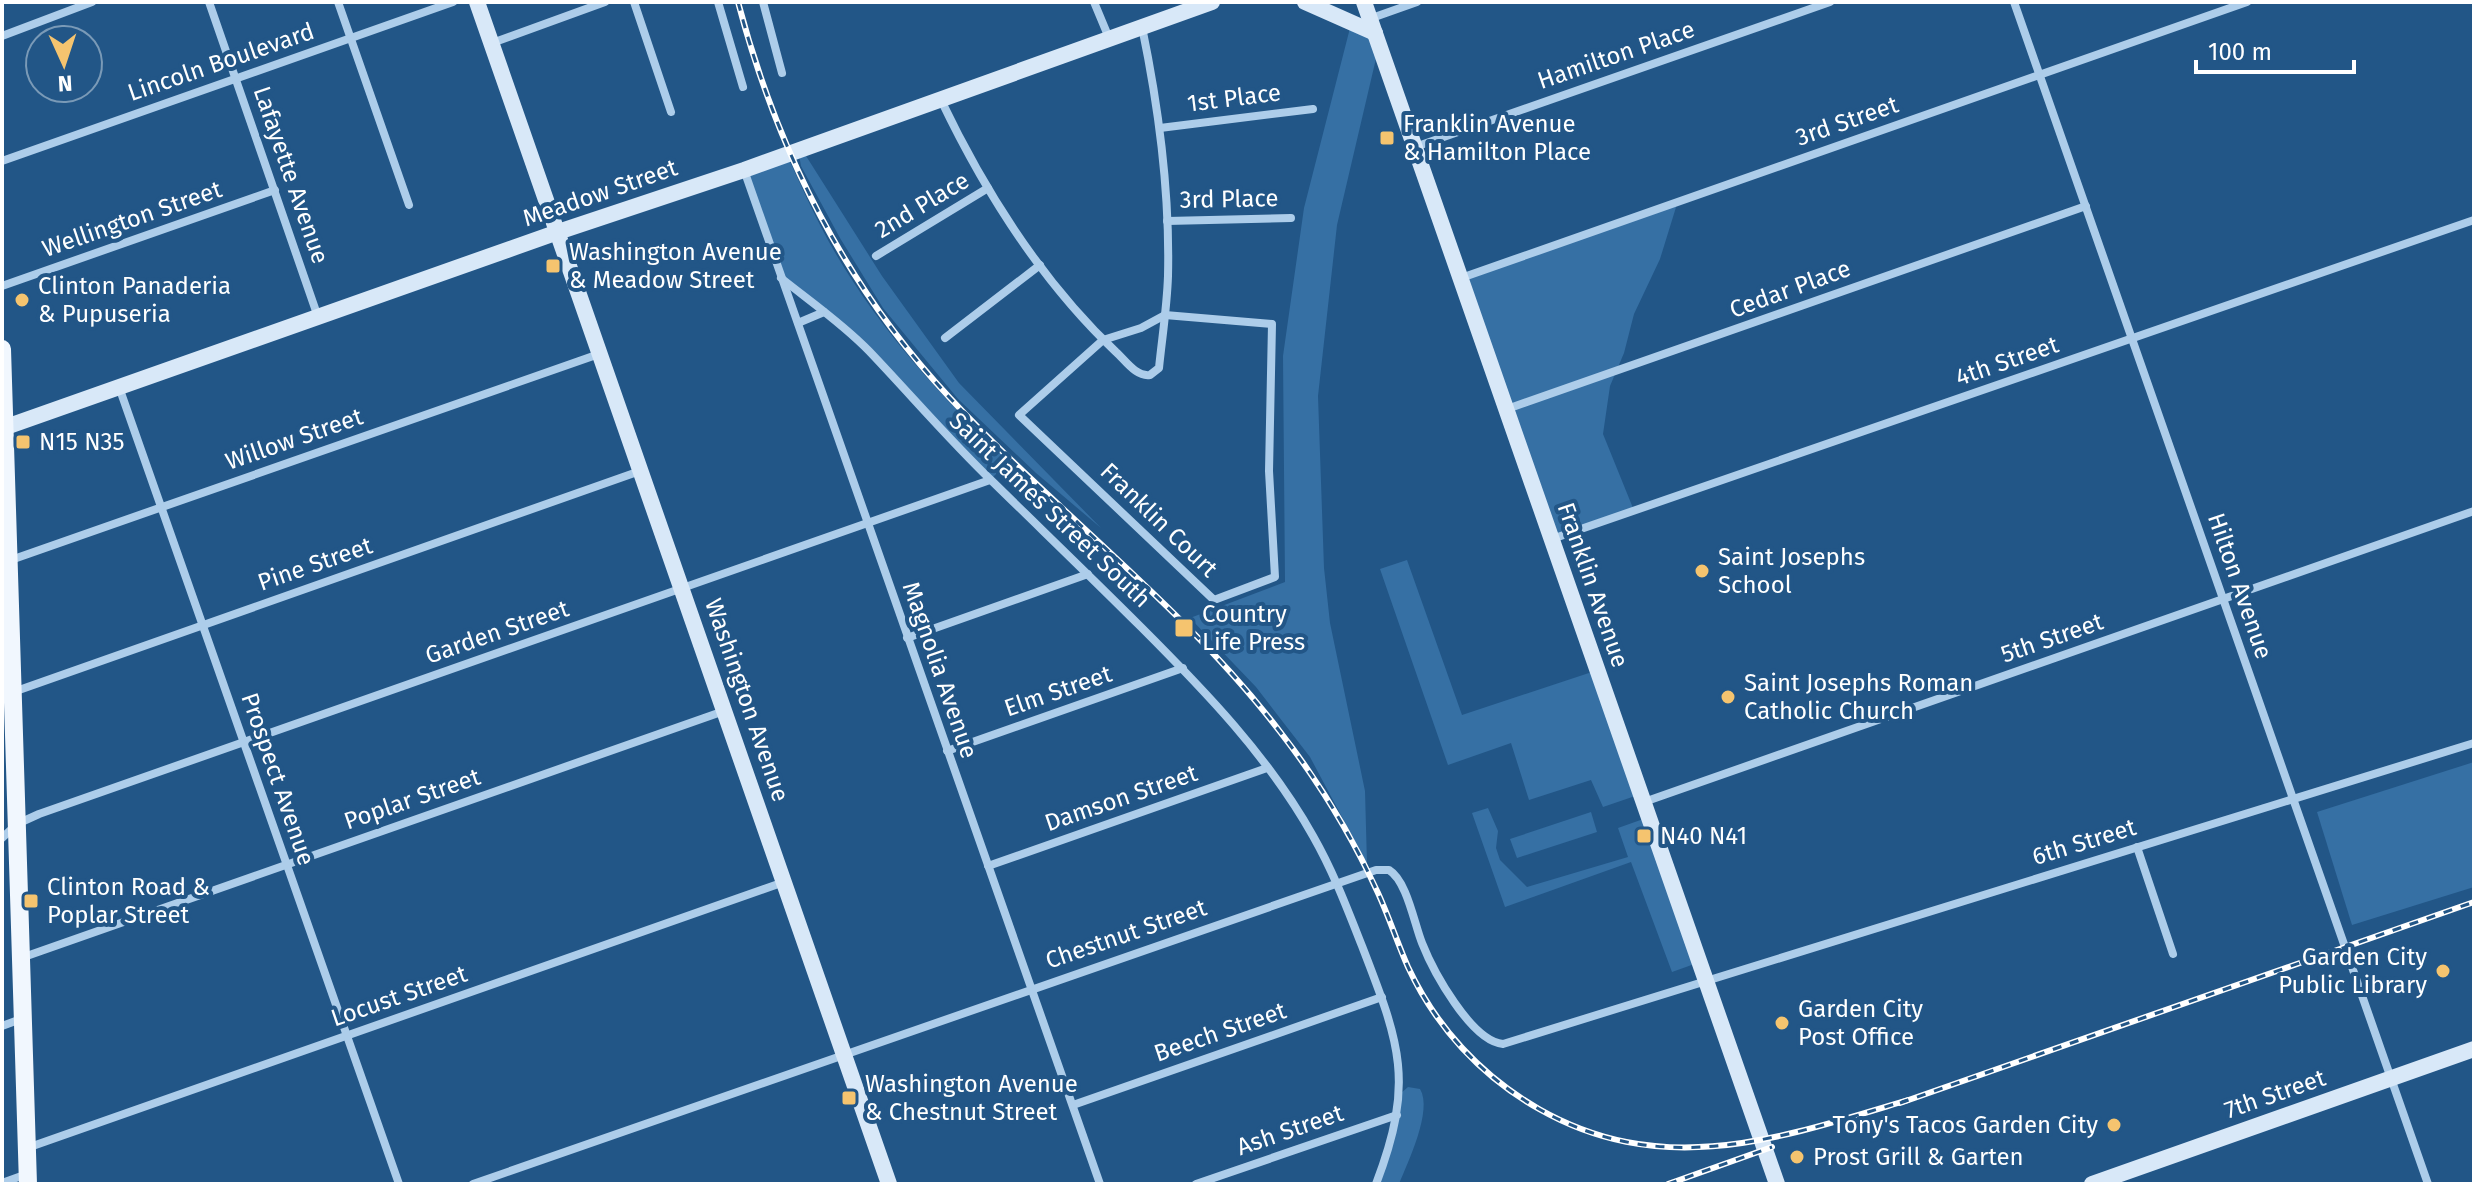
<svg xmlns="http://www.w3.org/2000/svg" width="2476" height="1186" font-family="'Fira Sans',sans-serif">
	<style>
		.green { fill: #3670a4 }
		.lines { fill: none; stroke-linecap: round; stroke-linejoin: round }
		.street { stroke: #adcdea; stroke-width: 8 }
		.secondary { stroke: #d8e8f8; stroke-width: 16 }
		.primary { stroke: #f1f7fe; stroke-width: 18 }
		.rail-casing { stroke: #fff; stroke-width: 6 }
		.rail { stroke: #225687; stroke-width: 3; stroke-dasharray: 9; stroke-linecap: butt }
		.poi-dot { fill: #f5c46f; stroke: #225687; stroke-width: 3 }
		.labels { text-anchor: middle; stroke-width: 8; stroke-linejoin: round; paint-order: stroke }
		.street-label { font-size: 24px; fill: #fff; stroke: #225687 }
		.poi-label { font-size: 24px; fill: #fff; stroke: #225687; text-anchor: start }
	</style>
	<rect width="100%" height="100%" fill="#225687"/>
	<g class="green">
		<polygon points="1367,20 1378,50 1337,225 1318,396 1324,568 1330,623 1365,791 1367,864 1310,757 1256,687 1190,618 1285,582 1283,356 1304,208 1350,28"/>
		<polygon points="801,148 882,276 959,383 1101,528 1036,473 958,399 883,308 840,238 801,166 798,149"/>
		<path d="M786,153C800,183 813,213 829,242C875,324 940,398 1010,460L990,480L868,350L790,285L775,261L744,169Z"/>
		<polygon points="1677,204 1660,259 1634,314 1624,353 1610,386 1603,434 1635,513 1552,543 1459,279"/>
		<polygon points="1407,560 1462,715 1598,670 1641,794 1603,807 1591,780 1529,800 1511,743 1448,765 1380,569"/>
		<polygon points="2474,762 2474,887 2352,925 2317,812"/>
		<polygon points="1488,808 1498,831 1496,848 1500,860 1527,887 1628,857 1618,828 1649,817 1700,962 1672,972 1631,862 1505,907 1472,813"/>
		<polygon points="1591,812 1597,832 1517,858 1510,839"/>
		<path d="M1408,1087L1420,1089C1433,1110 1408,1162 1399,1184H1376L1400,1094Z"/>
	</g>
	<g class="lines">
		<g class="street">
			<polyline points="209,2 318,317"/>
			<polyline points="338,2 409,205"/>
			<polyline points="634,2 671,112"/>
			<polyline points="718,2 743,87"/>
			<polyline points="763,2 782,73"/>
			<polyline points="1094,2 1109,38"/>
			<polyline points="2014,2 2428,1184"/>
			<polyline points="1369,19 1417,2"/>
			<polyline points="2,36 92,2"/>
			<polyline points="492,43 605,2"/>
			<path d="M941,100C985,192 1042,282 1116,352C1126,361 1136,377 1150,375L1159,368C1162,338 1167,307 1168,276C1170,192 1159,109 1142,27"/>
			<polyline points="1160,128 1313,109"/>
			<polyline points="1415,147 1830,2"/>
			<polyline points="2,161 453,2"/>
			<polyline points="744,170 1100,1184"/>
			<polyline points="1167,221 1291,218"/>
			<polyline points="876,256 988,188"/>
			<path d="M781,278C811,302 843,324 869,351C911,395 950,441 994,483C1043,531 1092,578 1141,627C1205,691 1268,756 1313,836C1333,871 1347,908 1362,946C1400,1044 1415,1082 1376,1184"/>
			<polyline points="1461,278 2247,2"/>
			<polyline points="2,286 275,190"/>
			<polygon points="1165,315 1272,324 1269,471 1275,577 1214,600 1019,415 1103,340 1141,328"/>
			<polyline points="798,323 824,312"/>
			<polyline points="945,338 1040,265"/>
			<polyline points="119,387 399,1184"/>
			<polyline points="1507,409 2086,206"/>
			<polyline points="1552,539 2474,220"/>
			<polyline points="8,561 599,354"/>
			<polyline points="907,638 1088,574"/>
			<polyline points="2,696 640,471"/>
			<polyline points="947,751 1183,668"/>
			<polyline points="1644,802 2474,511"/>
			<polyline points="2,838 17,824 39,814 990,480"/>
			<polyline points="2137,847 2173,954"/>
			<polyline points="988,866 1267,768"/>
			<polyline points="21,958 724,711"/>
			<polyline points="2,1026 21,1019"/>
			<polyline points="1073,1105 1382,997"/>
			<polyline points="27,1148 784,882"/>
			<polyline points="2,1183 27,1174"/>
			<path d="M473,1184L1376,870H1389C1407,881 1414,923 1422,943C1433,971 1471,1041 1503,1044L2474,743"/>
			<polyline points="1196,1184 1397,1115"/>
		</g>
		<g class="secondary">
			<polyline points="477,2 889,1184"/>
			<polyline points="1305,2 1375,33"/>
			<polyline points="1364,2 1777,1184"/>
			<polyline points="6,427 558,232 744,170 1212,2"/>
			<polyline points="2092,1184 2474,1049"/>
		</g>
		<polyline class="primary" points="2,349 28,1184"/>
		<g class="rail-casing">
			<g id="rail">
				<path d="M738,2C777,150 845,286 950,398C1057,513 1185,607 1281,733C1319,782 1352,836 1378,893C1389,917 1397,942 1408,967C1436,1027 1481,1076 1539,1109C1664,1180 1781,1138 1908,1100"/>
				<polyline points="1900,1103 2474,902"/>
				<polyline points="1668,1184 1772,1147"/>
			</g>
		</g>
		<use href="#rail" class="rail"/>
	</g>
	<g class="poi-dot">
		<rect x="1379" y="130" width="16" height="16" rx="4"/>
		<rect x="545" y="258" width="16" height="16" rx="4"/>
		<circle cx="22" cy="300" r="8"/>
		<rect x="15" y="434" width="16" height="16" rx="4"/>
		<circle cx="1702" cy="571" r="8"/>
		<rect x="1174" y="618" width="20" height="20" rx="4"/>
		<circle cx="1728" cy="697" r="8"/>
		<rect x="1636" y="828" width="16" height="16" rx="4"/>
		<rect x="23" y="893" width="16" height="16" rx="4"/>
		<circle cx="2443" cy="971" r="8"/>
		<circle cx="1782" cy="1023" r="8"/>
		<rect x="841" y="1090" width="16" height="16" rx="4"/>
		<circle cx="2114" cy="1125" r="8"/>
		<circle cx="1797" cy="1157" r="8"/>
	</g>
	<g class="labels">
		<g class="street-label">
			<text transform="translate(1616 55) rotate(-19)" y="8">Hamilton Place</text>
			<text transform="translate(221 62) rotate(-19)" y="8">Lincoln Boulevard</text>
			<text transform="translate(1234 98) rotate(-7)" y="8">1st Place</text>
			<text transform="translate(1847 121) rotate(-19)" y="8">3rd Street</text>
			<text transform="translate(291 175) rotate(71)" y="8">Lafayette Avenue</text>
			<text transform="translate(600 193) rotate(-19)" y="8">Meadow Street</text>
			<text transform="translate(1229 199) rotate(-1)" y="8">3rd Place</text>
			<text transform="translate(922 205) rotate(-31)" y="8">2nd Place</text>
			<text transform="translate(132 219) rotate(-19)" y="8">Wellington Street</text>
			<text transform="translate(1790 289) rotate(-20)" y="8">Cedar Place</text>
			<text transform="translate(2007 361) rotate(-19)" y="8">4th Street</text>
			<text transform="translate(294 439) rotate(-19)" y="8">Willow Street</text>
			<text transform="translate(1050 510) rotate(44)" y="8">Saint James Street South</text>
			<text transform="translate(1159 520) rotate(44)" y="8">Franklin Court</text>
			<text transform="translate(315 564) rotate(-19)" y="8">Pine Street</text>
			<text transform="translate(1593 585) rotate(71)" y="8">Franklin Avenue</text>
			<text transform="translate(2240 586) rotate(71)" y="8">Hilton Avenue</text>
			<text transform="translate(497 632) rotate(-19)" y="8">Garden Street</text>
			<text transform="translate(2052 638) rotate(-19)" y="8">5th Street</text>
			<text transform="translate(940 670) rotate(71)" y="8">Magnolia Avenue</text>
			<text transform="translate(1058 691) rotate(-19)" y="8">Elm Street</text>
			<text transform="translate(747 700) rotate(71)" y="8">Washington Avenue</text>
			<text transform="translate(278 779) rotate(71)" y="8">Prospect Avenue</text>
			<text transform="translate(1121 798) rotate(-19)" y="8">Damson Street</text>
			<text transform="translate(412 799) rotate(-19)" y="8">Poplar Street</text>
			<text transform="translate(2084 842) rotate(-17)" y="8">6th Street</text>
			<text transform="translate(1126 934) rotate(-19)" y="8">Chestnut Street</text>
			<text transform="translate(399 996) rotate(-19)" y="8">Locust Street</text>
			<text transform="translate(1220 1032) rotate(-19)" y="8">Beech Street</text>
			<text transform="translate(2275 1094) rotate(-19)" y="8">7th Street</text>
			<text transform="translate(1290 1130) rotate(-19)" y="8">Ash Street</text>
		</g>
		<g class="poi-label">
			<text x="1403" y="132">Franklin Avenue<tspan x="1403" dy="28">&amp; Hamilton Place</tspan></text>
			<text x="569" y="260">Washington Avenue<tspan x="569" dy="28">&amp; Meadow Street</tspan></text>
			<text x="38" y="294">Clinton Panaderia<tspan x="38" dy="28">&amp; Pupuseria</tspan></text>
			<text x="39" y="450">N15 N35</text>
			<text x="1718" y="565">Saint Josephs<tspan x="1718" dy="28">School</tspan></text>
			<text x="1202" y="622">Country<tspan x="1202" dy="28">Life Press</tspan></text>
			<text x="1744" y="691">Saint Josephs Roman<tspan x="1744" dy="28">Catholic Church</tspan></text>
			<text x="1660" y="844">N40 N41</text>
			<text x="47" y="895">Clinton Road &amp;<tspan x="47" dy="28">Poplar Street</tspan></text>
			<text x="2427" y="965" text-anchor="end">Garden City<tspan x="2427" dy="28">Public Library</tspan></text>
			<text x="1798" y="1017">Garden City<tspan x="1798" dy="28">Post Office</tspan></text>
			<text x="865" y="1092">Washington Avenue<tspan x="865" dy="28">&amp; Chestnut Street</tspan></text>
			<text x="2098" y="1133" text-anchor="end">Tony's Tacos Garden City</text>
			<text x="1813" y="1165">Prost Grill &amp; Garten</text>
		</g>
	</g>
	<rect width="2476" height="1186" fill="none" stroke="#ffffff" stroke-width="8"/>
	<g transform="translate(64 64) rotate(177)"><circle r="38" fill="#225687" stroke="#7a9ab7" stroke-width="2"/>
	<path d="M0-6L14 30L0 20L-14 30Z" fill="#f5c46f"/>
	<text y="-12" font-size="22" font-weight="bold" text-anchor="middle" fill="#ffffff">N</text>
	</g>
	<path d="M2196 60v12h158v-12" fill="none" stroke="#ffffff" stroke-width="4"/>
	<text x="2208" y="60" font-size="24" fill="#ffffff" stroke="#225687" stroke-width="6" paint-order="stroke">100 m</text>
</svg>
